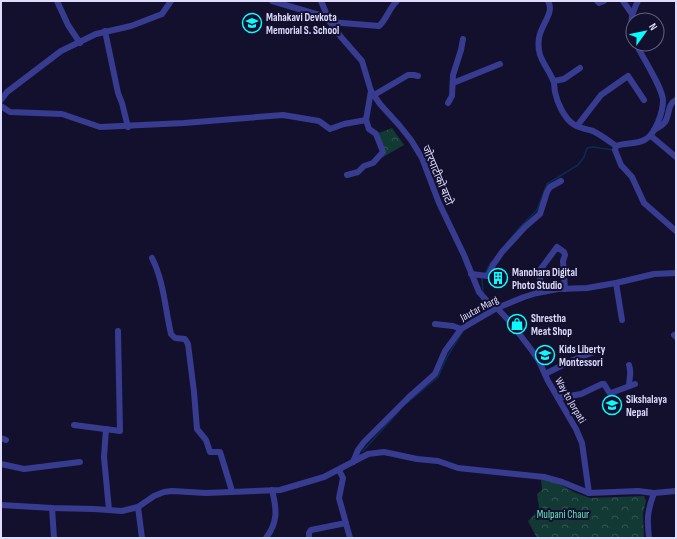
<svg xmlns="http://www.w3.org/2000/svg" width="677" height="539" font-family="'Sofia Sans Condensed','Noto Sans Devanagari',sans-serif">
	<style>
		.park { fill: url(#park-crowns) }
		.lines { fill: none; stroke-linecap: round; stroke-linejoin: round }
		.stream { stroke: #0a2b54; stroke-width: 1.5 }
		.minor { stroke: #383c90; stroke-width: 6 }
		.labels { text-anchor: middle; stroke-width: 4; stroke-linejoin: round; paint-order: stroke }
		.poi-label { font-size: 11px; font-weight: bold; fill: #deddff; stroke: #13102e; text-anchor: start }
		.street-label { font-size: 11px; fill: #deddff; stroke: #13102e }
		.park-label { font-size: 11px; fill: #60e8bb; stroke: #13102e }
	</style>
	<defs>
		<pattern id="park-crowns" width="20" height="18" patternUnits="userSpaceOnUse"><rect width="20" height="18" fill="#133934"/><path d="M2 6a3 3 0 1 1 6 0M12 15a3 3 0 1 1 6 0" fill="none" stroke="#355552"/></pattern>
	</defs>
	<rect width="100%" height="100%" fill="#13102e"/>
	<g class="park">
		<polygon points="392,128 404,145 383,157 374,135"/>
		<polygon points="541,479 553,481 576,493 590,498 644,496 646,501 643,513 644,538 537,538 528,521 537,512 539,507 537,494 542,490"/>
	</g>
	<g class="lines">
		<g class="stream">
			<polyline points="506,244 521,226 537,210 547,184 578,165 584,157 587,148 593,147 613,150"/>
			<polyline points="485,273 491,262"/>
			<polyline points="482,278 483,292"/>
			<polyline points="471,320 482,305 482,300"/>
			<polyline points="407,403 438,377 447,357 463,331"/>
			<polyline points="363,451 399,411"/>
		</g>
		<g class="minor">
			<polyline points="57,1 68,25 80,43"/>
			<polyline points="272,1 316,14 326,14"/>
			<polyline points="321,1 330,22 341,37 362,61 371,91 380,104 399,125 411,140 422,158 439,203 464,255 479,292 487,301 497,308 511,323 533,352 539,361 548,381 576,429 582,443 589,493"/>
			<path d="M548,1C555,13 541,24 539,38C536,57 546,64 553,80C555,84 554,88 555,92C557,102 564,118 573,124C579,128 586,129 593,131C601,135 609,141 616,146L615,150L621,165L632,177L644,203L676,231"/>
			<polyline points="597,1 599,3 604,1"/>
			<polyline points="623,1 632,14"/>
			<path d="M330,22L379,26C387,19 389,8 397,1"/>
			<polyline points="105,31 118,93 122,103 128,127"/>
			<path d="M633,36C630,21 631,15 638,1"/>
			<polyline points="554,81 564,79 580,68"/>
			<polyline points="453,83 500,64"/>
			<polyline points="374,95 408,75 414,75 418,76"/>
			<polyline points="1,100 7,92 61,51 96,34 131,26 162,14 171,1"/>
			<polyline points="448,103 452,96 453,75 461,50 463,39"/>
			<polyline points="1,106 10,112 62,114 100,127 184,123 283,115 319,121 330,129 344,124 366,120"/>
			<polyline points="577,126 601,95 628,76 644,100"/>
			<path d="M654,130C658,128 662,126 665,122C670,115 667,104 676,100"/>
			<polyline points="651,136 676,157"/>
			<path d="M616,146C625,142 638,145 646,139C653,135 655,128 658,122C661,115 663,108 663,100C662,87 643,58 636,44"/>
			<polyline points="347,175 358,172 364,166 373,163 383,152 376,134 369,129 366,120 371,91"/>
			<path d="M152,258C164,282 165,308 171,334L175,338L185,339L188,344L194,392L197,429L206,440L210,452H220L232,491"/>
			<polyline points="471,274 488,276 493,265 502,252 525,227 540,214 547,192 550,187 561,181"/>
			<polyline points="616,283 622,320"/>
			<polyline points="541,292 540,277 537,274 557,247 564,252 565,255 563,261 565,289"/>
			<polyline points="435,324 453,326 461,329"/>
			<polyline points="674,335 676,337"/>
			<polyline points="545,374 573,360 594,352"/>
			<path d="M629,386C629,378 632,373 629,365"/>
			<polyline points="558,398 581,394 602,384 604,384 609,392 611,393 635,384"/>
			<polyline points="74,425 120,431 118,331"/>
			<polyline points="106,429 104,457 109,510"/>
			<polyline points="1,438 6,440"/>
			<polyline points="353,462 358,450 364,442 409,397 435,374 445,351 461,329 497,308 524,297 537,293 558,289 587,288 616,283 654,274 676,273"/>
			<polyline points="1,464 24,469 80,462"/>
			<polyline points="339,470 343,478 339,498 350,538"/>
			<polyline points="1,505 52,508 94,509 122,511 138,507 154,496 164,492 172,491 206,493 280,490 324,477 368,454 384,452 417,459 438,461 458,468 544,477 562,482 589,493 638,491 654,493 676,491"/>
			<polyline points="138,507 142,538"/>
			<polyline points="52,508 54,538"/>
			<path d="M266,538C278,522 277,510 272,490"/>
			<polyline points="309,538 309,533 311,530 346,523"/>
			<path d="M649,538C647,519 647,512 654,493"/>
		</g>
	</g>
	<defs>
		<g id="school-ring" transform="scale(1)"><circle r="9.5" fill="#13102e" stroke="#09fbff" stroke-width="1.5"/><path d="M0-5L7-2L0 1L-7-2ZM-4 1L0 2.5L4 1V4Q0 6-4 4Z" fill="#09fbff"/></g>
		<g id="building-ring" transform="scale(1)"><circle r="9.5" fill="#13102e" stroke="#09fbff" stroke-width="1.5"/><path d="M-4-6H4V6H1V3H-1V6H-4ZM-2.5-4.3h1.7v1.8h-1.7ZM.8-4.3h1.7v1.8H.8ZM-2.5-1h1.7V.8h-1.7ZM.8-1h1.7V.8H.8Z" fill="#09fbff"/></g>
		<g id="shop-ring" transform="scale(1)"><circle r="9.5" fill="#13102e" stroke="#09fbff" stroke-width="1.5"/><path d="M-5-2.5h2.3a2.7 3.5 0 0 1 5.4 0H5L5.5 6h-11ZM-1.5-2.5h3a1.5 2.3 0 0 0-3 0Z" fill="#09fbff"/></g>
	</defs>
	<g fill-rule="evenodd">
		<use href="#school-ring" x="252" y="23"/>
		<use href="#building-ring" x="498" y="278"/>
		<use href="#shop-ring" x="517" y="324"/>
		<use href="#school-ring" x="545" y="355"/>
		<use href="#school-ring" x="612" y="405"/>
	</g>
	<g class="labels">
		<g class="poi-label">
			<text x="266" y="21">Mahakavi Devkota<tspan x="266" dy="13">Memorial S. School</tspan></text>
			<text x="512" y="276">Manohara Digital<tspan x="512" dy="13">Photo Studio</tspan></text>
			<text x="531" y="322">Shrestha<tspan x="531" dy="13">Meat Shop</tspan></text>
			<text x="559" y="353">Kids Liberty<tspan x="559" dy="13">Montessori</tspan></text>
			<text x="626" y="403">Sikshalaya<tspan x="626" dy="13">Nepal</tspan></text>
		</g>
		<g class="street-label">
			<text transform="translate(438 175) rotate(67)" y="4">जोरपाटीको बाटो</text>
			<text transform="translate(479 308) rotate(-28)" y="4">Jautar Marg</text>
			<text transform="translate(571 400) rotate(60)" y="4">Way to Jorpati</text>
		</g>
		<g class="park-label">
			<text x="563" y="518">Mulpani Chaur</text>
		</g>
	</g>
	<rect width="677" height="539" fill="none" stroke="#deddff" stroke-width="4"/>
	<g transform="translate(645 32) rotate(57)"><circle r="19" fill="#13102e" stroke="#646282"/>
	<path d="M0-3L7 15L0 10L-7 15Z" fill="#09fbff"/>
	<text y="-6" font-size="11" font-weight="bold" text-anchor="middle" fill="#deddff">N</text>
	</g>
</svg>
